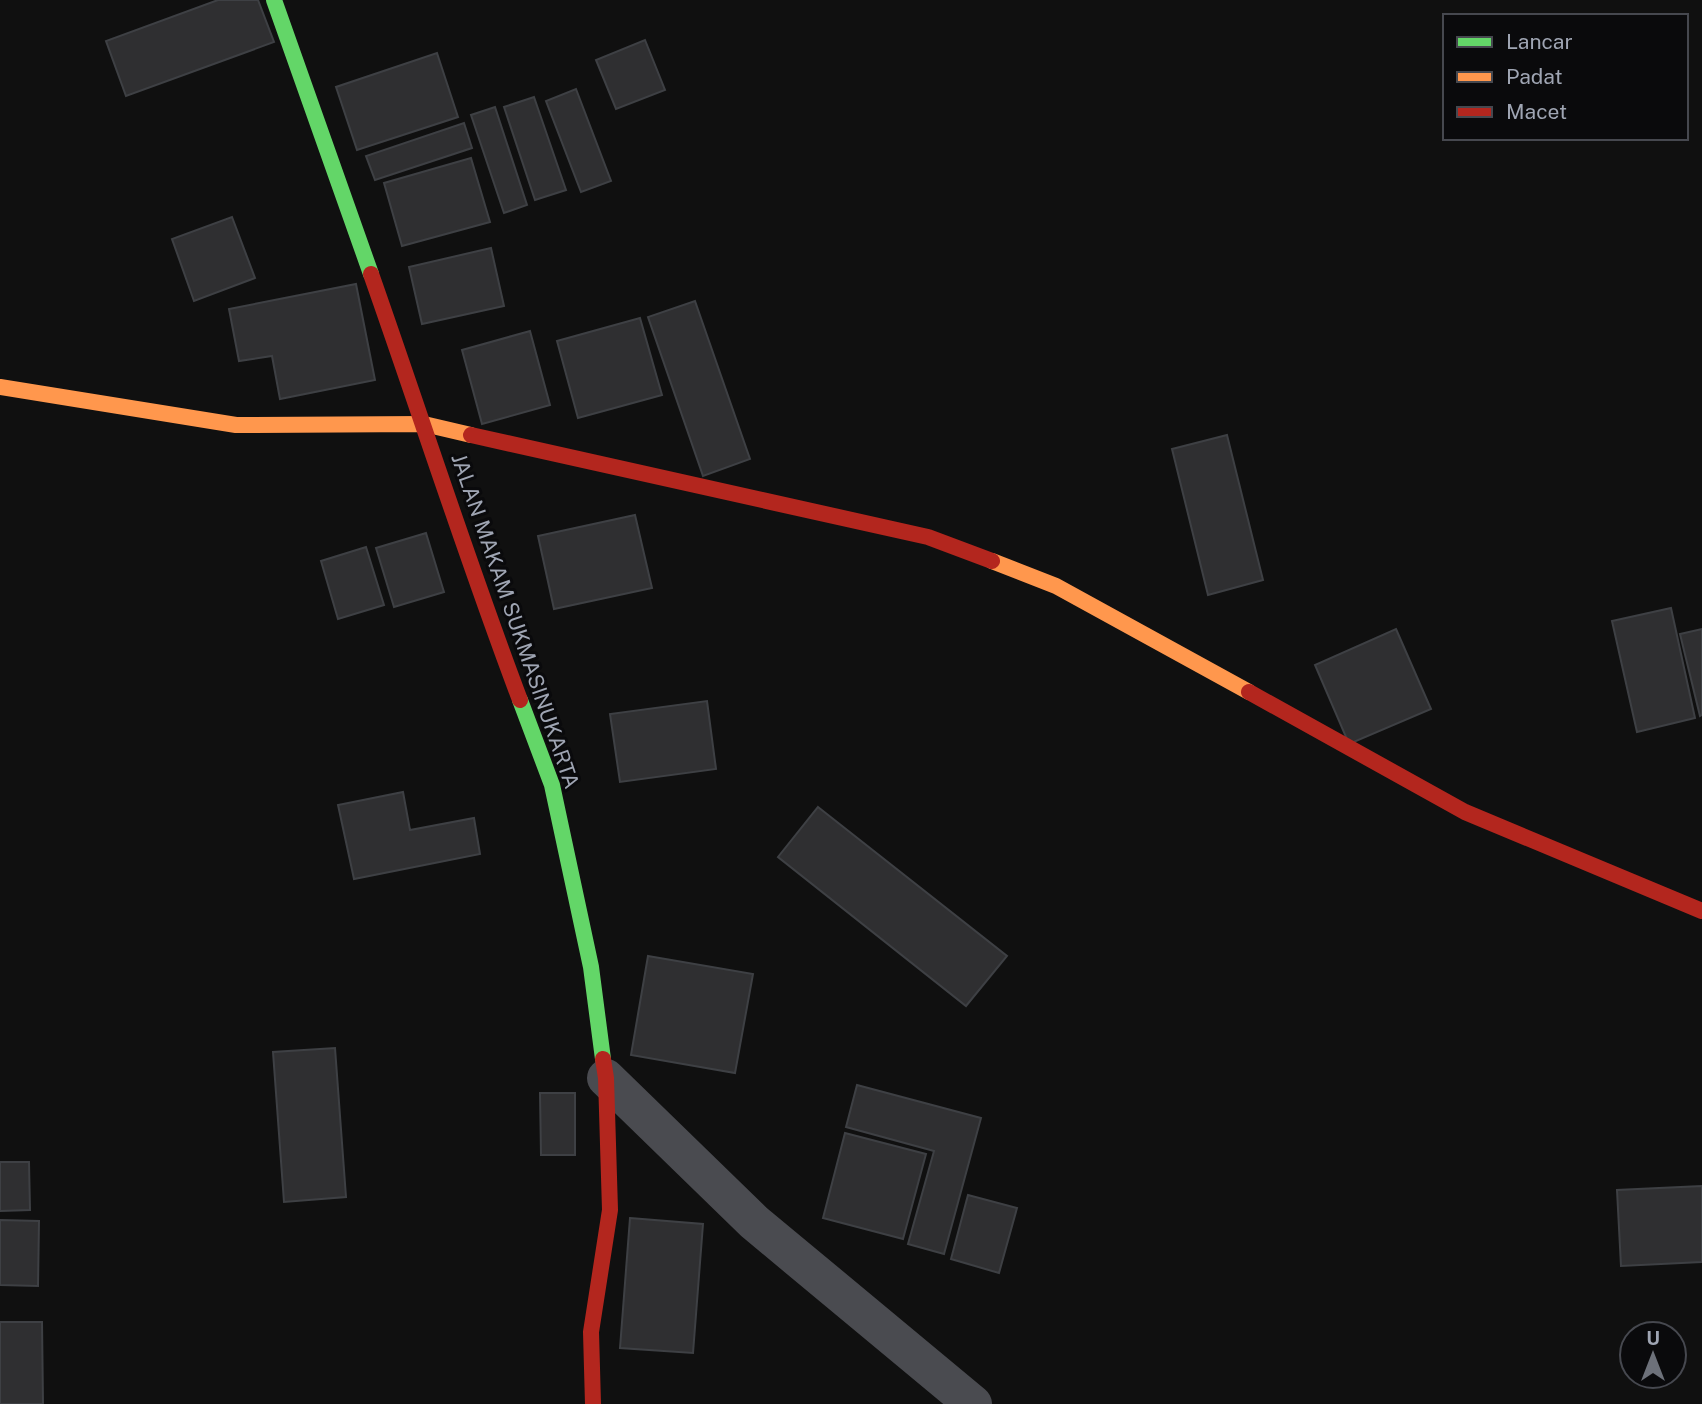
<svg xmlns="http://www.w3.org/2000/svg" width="1702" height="1404" font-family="'Public Sans',sans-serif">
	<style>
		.building { fill: #2f2f31; stroke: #3e4044; stroke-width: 2 }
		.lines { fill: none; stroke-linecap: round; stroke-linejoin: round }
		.street { stroke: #4a4b50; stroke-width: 38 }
		.fast { stroke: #63d668; stroke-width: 16 }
		.slow { stroke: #ff974d; stroke-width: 16 }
		.jam { stroke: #b3261e; stroke-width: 16 }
		.labels { text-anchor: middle; stroke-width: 6; stroke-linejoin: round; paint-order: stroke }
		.street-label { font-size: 21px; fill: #9fa5b3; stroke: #0a0a0c }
	</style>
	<rect width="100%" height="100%" fill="#101010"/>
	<g class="building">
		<polygon points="218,0 258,0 274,42 126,96 106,41"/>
		<polygon points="645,40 665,90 616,109 596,60"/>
		<polygon points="437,53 458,117 357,150 336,87"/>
		<polygon points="576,89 611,181 581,192 546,101"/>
		<polygon points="534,97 566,190 535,200 504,107"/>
		<polygon points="495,107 527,205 504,213 471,115"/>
		<polygon points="464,123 472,148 375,180 366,156"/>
		<polygon points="471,158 490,222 402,246 384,183"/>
		<polygon points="232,217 255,278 194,301 172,239"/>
		<polygon points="491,248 504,306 422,324 409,267"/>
		<polygon points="356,284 375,380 280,399 272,356 239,361 229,309"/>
		<polygon points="695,301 750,459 703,476 648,317"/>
		<polygon points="640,318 662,395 578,418 557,341"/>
		<polygon points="530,331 550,405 482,424 462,350"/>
		<polygon points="1227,435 1263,580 1208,595 1172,449"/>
		<polygon points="635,515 652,588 554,609 538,536"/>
		<polygon points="426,533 444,592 394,607 376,548"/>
		<polygon points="366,547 384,605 338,619 321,561"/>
		<polygon points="1671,608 1695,718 1637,732 1612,621"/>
		<polygon points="1396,629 1431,709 1349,744 1315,665"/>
		<polygon points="1702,629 1702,715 1700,716 1680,634"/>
		<polygon points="707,701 716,769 620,782 610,714"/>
		<polygon points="403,792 410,830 474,818 480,854 354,879 338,805"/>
		<polygon points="818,807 1007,956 966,1006 778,857"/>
		<polygon points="648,956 753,974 735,1073 631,1055"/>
		<polygon points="335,1048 346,1197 284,1202 273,1052"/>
		<polygon points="857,1085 981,1118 944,1254 908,1244 934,1151 846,1127"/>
		<polygon points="540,1093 575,1093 575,1155 541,1155"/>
		<polygon points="845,1133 926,1154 903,1239 823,1218"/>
		<polygon points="0,1162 29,1162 30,1210 0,1211"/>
		<polygon points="1702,1186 1702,1262 1621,1266 1617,1190"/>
		<polygon points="968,1195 1017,1208 999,1273 951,1259"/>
		<polygon points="630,1218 703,1224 693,1353 620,1348"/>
		<polygon points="0,1220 39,1221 38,1286 0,1285"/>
		<polygon points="0,1322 42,1322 43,1404 0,1404"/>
	</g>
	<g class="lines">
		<polyline class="street" points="606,1078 754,1222 973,1404"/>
		<g class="fast">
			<polyline points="274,0 371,274"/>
			<polyline points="520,700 552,785 591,967 603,1059"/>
		</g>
		<g class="slow">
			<polyline points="0,387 236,425 424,424 471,435"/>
			<polyline points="992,561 1056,586 1249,692"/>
		</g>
		<g class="jam">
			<path d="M371,274C421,416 467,560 520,700"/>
			<polyline points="471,435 928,537 992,561"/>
			<polyline points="1249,692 1465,812 1702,911"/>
			<polyline points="593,1404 591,1332 610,1210 606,1078 603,1059"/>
		</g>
	</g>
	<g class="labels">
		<g class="street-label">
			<text transform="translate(515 621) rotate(71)" y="7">JALAN MAKAM SUKMASINUKARTA</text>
		</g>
	</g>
	<rect x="1443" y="14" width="245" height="126" fill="#0a0a0c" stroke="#46484f" stroke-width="2"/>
	<rect x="1457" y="37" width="35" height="10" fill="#63d668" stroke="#46484f" stroke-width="2"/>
	<text x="1506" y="49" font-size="21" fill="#9fa5b3">Lancar</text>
	<rect x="1457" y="72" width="35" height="10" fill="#ff974d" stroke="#46484f" stroke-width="2"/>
	<text x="1506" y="84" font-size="21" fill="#9fa5b3">Padat</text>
	<rect x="1457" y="107" width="35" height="10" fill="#b3261e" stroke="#46484f" stroke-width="2"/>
	<text x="1506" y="119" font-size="21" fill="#9fa5b3">Macet</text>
	<g transform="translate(1653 1355)"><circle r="33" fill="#0a0a0c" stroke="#46484f" stroke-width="2"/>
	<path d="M0-5L12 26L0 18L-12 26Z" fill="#6d717a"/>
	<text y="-10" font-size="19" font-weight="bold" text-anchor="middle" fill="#9fa5b3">U</text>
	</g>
</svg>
